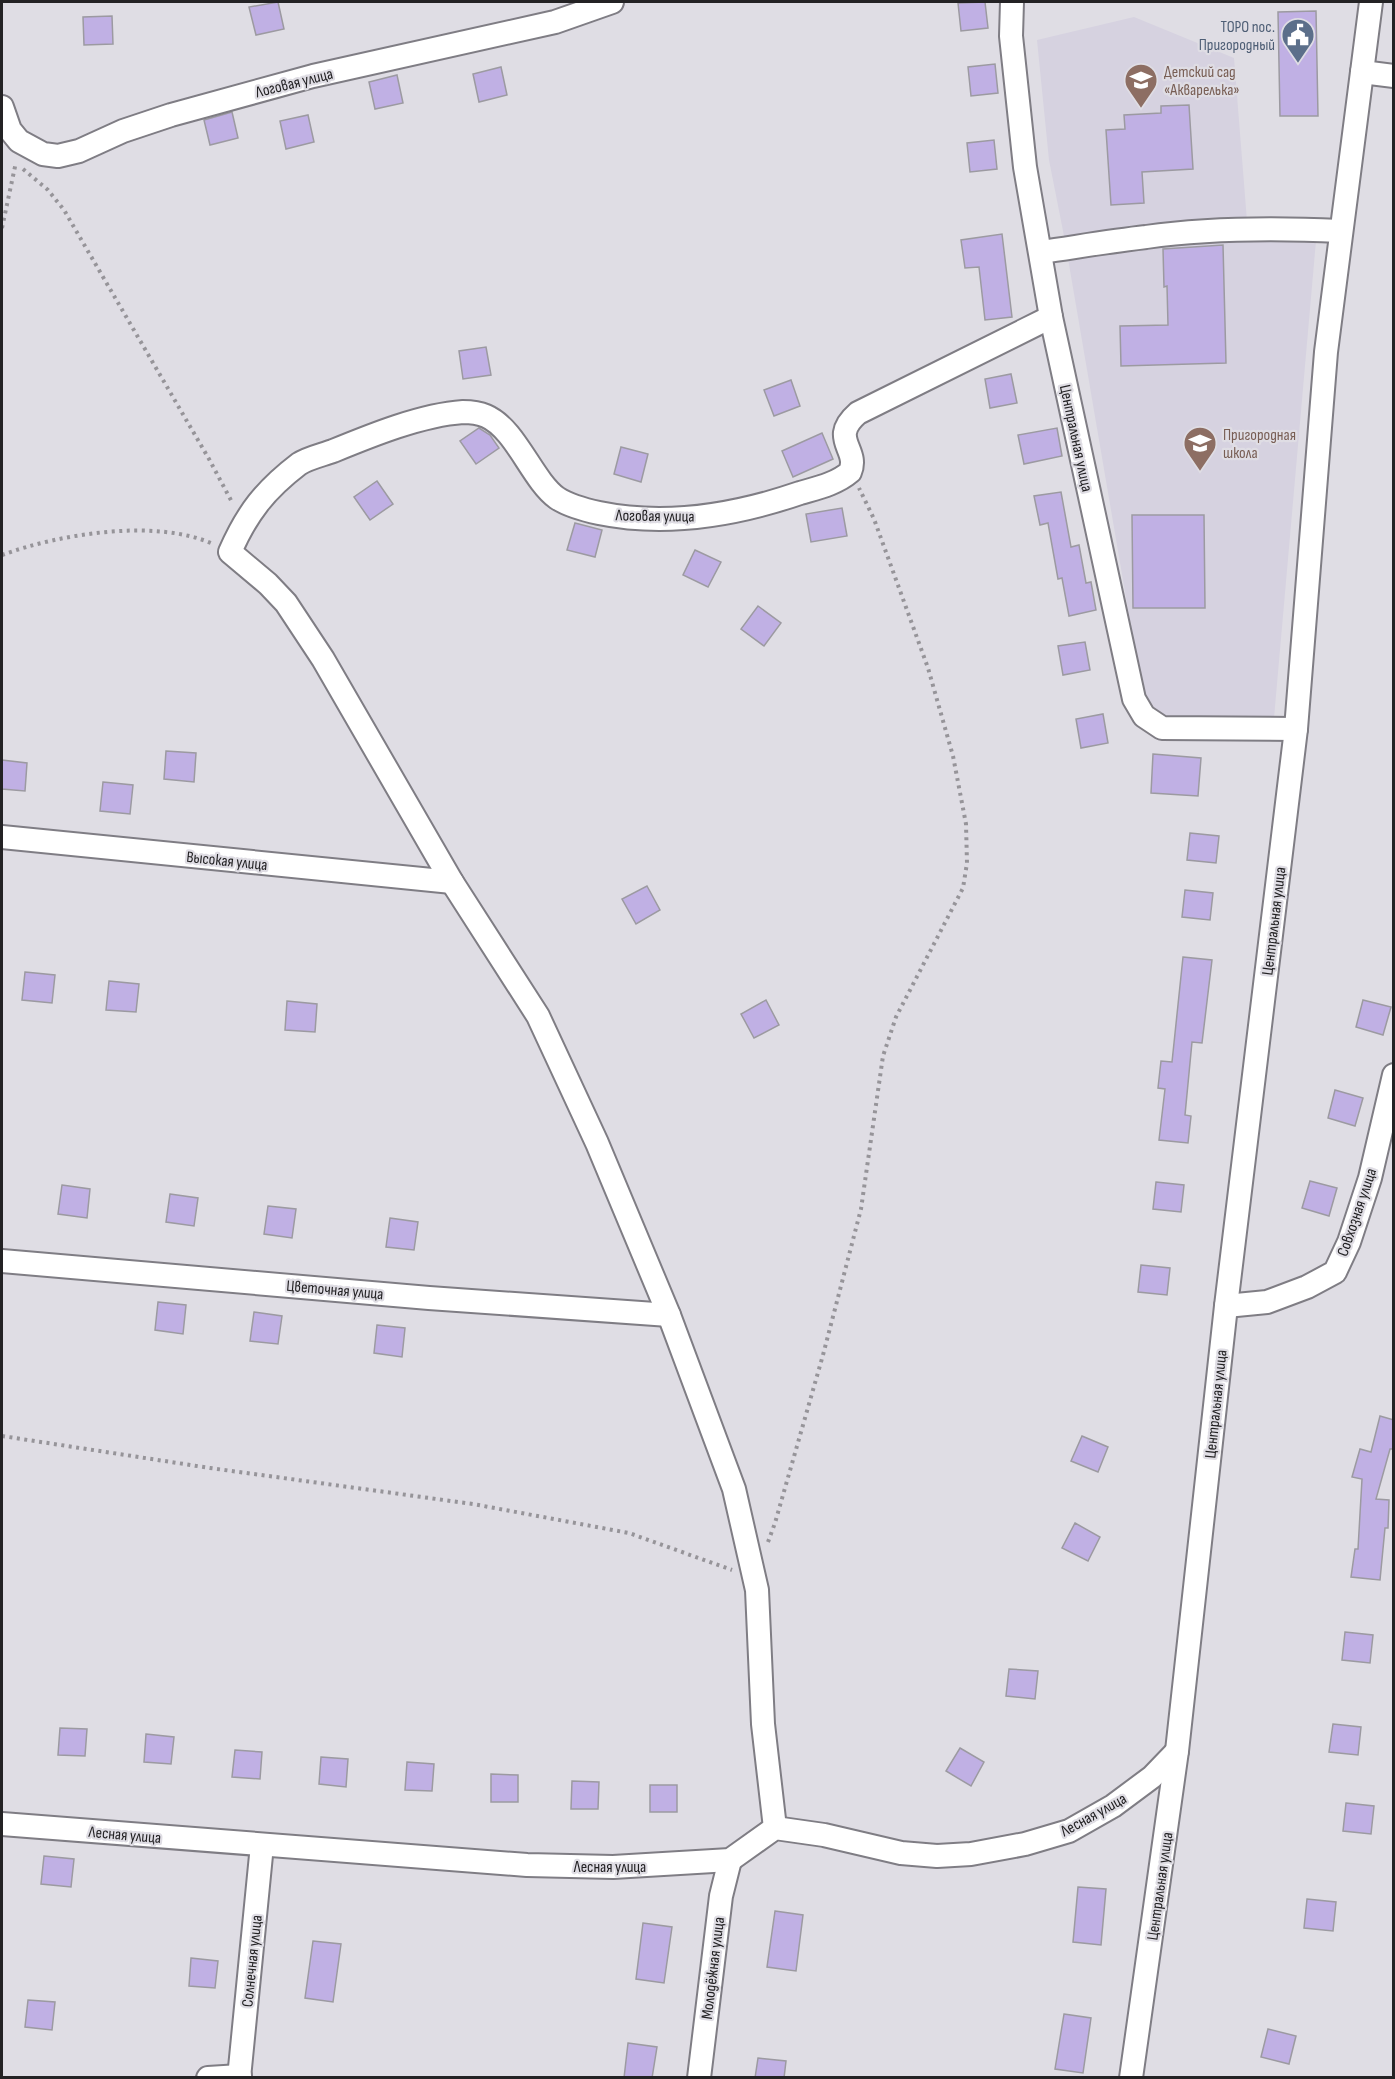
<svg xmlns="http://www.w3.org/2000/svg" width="1395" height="2079" font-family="'Sofia Sans Condensed',sans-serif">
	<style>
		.built { fill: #d6d2e0 }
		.building { fill: #c0b0e4; stroke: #9c9aa1; stroke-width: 1.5 }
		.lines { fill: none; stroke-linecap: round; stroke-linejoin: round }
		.minor-casing { stroke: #7f7d84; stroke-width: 26 }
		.path { stroke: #969499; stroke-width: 4; stroke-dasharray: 3 4.5; stroke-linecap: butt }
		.minor { stroke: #fff; stroke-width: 22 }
		.labels { text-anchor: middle; stroke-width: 4.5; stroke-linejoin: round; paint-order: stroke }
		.service-label { font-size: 16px; fill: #4e5e75; stroke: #dfdde4; text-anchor: end }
		.education-label { font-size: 16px; fill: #785e54; stroke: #dfdde4; text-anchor: start }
		.street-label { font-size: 16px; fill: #232224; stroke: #dfdde4 }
	</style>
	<rect width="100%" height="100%" fill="#dfdde4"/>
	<polygon class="built" points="1134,17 1234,58 1247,221 1318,218 1274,718 1167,720 1144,703 1065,241 1049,160 1037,40"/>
	<g class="building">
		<polygon points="278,2 284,29 256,35 249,7"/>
		<polygon points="985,2 988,28 961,31 958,3"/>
		<polygon points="1316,11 1318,116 1280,116 1278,12"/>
		<polygon points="112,16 113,44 84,45 83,17"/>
		<polygon points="995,64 998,93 971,96 968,67"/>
		<polygon points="501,67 507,95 479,102 473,74"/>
		<polygon points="397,75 403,103 375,109 369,82"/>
		<polygon points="1189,105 1193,169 1142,172 1144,203 1111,205 1106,130 1125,129 1124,115 1161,113 1161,106"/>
		<polygon points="232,112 238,138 210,145 204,120"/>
		<polygon points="308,115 314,142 286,149 280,121"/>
		<polygon points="994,140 997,169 970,172 967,143"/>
		<polygon points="1002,234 1012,317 985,320 979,267 965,268 961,240"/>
		<polygon points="1223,245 1226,363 1121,366 1120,326 1168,325 1167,286 1164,287 1163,249"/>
		<polygon points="486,347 491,375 463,379 459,351"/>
		<polygon points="1011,374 1017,403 990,408 985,379"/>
		<polygon points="791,380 800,406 774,416 764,390"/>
		<polygon points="479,428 490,435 499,448 476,464 460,441"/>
		<polygon points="1057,428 1062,456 1024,464 1018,435"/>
		<polygon points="822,433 833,459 793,477 782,451"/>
		<polygon points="621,447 648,454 641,482 614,474"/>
		<polygon points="377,481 393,504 370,520 354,497"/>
		<polygon points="1061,492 1071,547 1079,545 1086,583 1091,582 1096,610 1069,616 1062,578 1058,579 1048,523 1040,525 1034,496"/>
		<polygon points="842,508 847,536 811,542 806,514"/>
		<polygon points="1132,515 1204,515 1205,608 1133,608"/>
		<polygon points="575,523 602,530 595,557 567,550"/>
		<polygon points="695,550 721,562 708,587 683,575"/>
		<polygon points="758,606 781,623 764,646 741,629"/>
		<polygon points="1085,642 1090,670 1063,675 1058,646"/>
		<polygon points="1103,714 1108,743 1081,748 1076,719"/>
		<polygon points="166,751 196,753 194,782 164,779"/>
		<polygon points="1153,754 1201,758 1198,796 1151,793"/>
		<polygon points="2,760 27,763 25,791 2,789"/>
		<polygon points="103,782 133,785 130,814 100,811"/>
		<polygon points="1190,833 1219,836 1216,863 1187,860"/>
		<polygon points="647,886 660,910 636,924 622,899"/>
		<polygon points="1185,890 1213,893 1210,920 1182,917"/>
		<polygon points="1183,957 1212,960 1202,1043 1192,1042 1185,1115 1191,1116 1188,1143 1159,1140 1165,1089 1158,1088 1161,1061 1172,1062"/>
		<polygon points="25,972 55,975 52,1003 22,1000"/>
		<polygon points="109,981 139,984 136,1012 106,1010"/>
		<polygon points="766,1000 779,1025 754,1038 741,1014"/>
		<polygon points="1363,1000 1391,1007 1383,1035 1356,1027"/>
		<polygon points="287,1001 317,1004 315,1032 285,1030"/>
		<polygon points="1335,1090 1363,1098 1355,1126 1328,1118"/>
		<polygon points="1310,1181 1337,1188 1329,1216 1302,1208"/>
		<polygon points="1156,1182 1184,1185 1181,1212 1153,1209"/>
		<polygon points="62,1185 90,1189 87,1218 58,1214"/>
		<polygon points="170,1194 198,1198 194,1226 166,1222"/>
		<polygon points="268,1206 296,1209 292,1238 264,1234"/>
		<polygon points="390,1218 418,1222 414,1250 386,1247"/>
		<polygon points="1141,1265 1170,1268 1167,1295 1138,1292"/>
		<polygon points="158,1302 186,1305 183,1334 155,1330"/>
		<polygon points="254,1312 282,1316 278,1344 250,1341"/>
		<polygon points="377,1325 405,1328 402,1357 374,1353"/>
		<polygon points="1380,1416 1394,1420 1394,1449 1390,1449 1376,1499 1389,1500 1388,1528 1385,1528 1380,1580 1351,1577 1355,1549 1358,1549 1362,1479 1352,1477 1360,1449 1371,1452"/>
		<polygon points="1082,1436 1108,1447 1098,1472 1071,1461"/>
		<polygon points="1075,1523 1100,1537 1088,1561 1062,1548"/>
		<polygon points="1345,1632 1373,1635 1370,1663 1342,1660"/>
		<polygon points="1009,1669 1038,1671 1035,1699 1006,1696"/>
		<polygon points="1333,1724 1361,1727 1358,1755 1329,1752"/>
		<polygon points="60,1728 87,1729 85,1756 58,1755"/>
		<polygon points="146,1734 174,1737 171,1764 144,1762"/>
		<polygon points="960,1748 984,1762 971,1786 946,1771"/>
		<polygon points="235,1750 262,1752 260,1779 232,1777"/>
		<polygon points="321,1757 348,1759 346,1787 319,1784"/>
		<polygon points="407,1762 434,1764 432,1791 405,1790"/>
		<polygon points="491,1774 518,1775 518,1802 491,1802"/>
		<polygon points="572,1781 599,1782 598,1809 571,1809"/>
		<rect x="650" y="1785" width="27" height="27"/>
		<polygon points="1346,1803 1374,1806 1371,1834 1343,1831"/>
		<polygon points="44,1856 74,1859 71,1887 41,1884"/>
		<polygon points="1078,1887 1106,1889 1101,1945 1073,1942"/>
		<polygon points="1307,1899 1336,1902 1333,1931 1304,1928"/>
		<polygon points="775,1911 803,1915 796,1971 767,1967"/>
		<polygon points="643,1923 672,1927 664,1983 636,1979"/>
		<polygon points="313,1941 341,1944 333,2002 305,1998"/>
		<polygon points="191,1958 218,1961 215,1988 189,1986"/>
		<polygon points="28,2000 55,2002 52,2030 25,2027"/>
		<polygon points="1064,2014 1091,2018 1083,2073 1055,2069"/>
		<polygon points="1268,2029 1296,2036 1289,2064 1261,2057"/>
		<polygon points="628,2043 657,2047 652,2078 624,2078"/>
		<polygon points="758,2058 786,2061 784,2078 755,2078"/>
	</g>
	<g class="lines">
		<g class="minor-casing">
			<g id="minor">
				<polyline points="1012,2 1011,36 1025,167 1051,317 1134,699 1144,716 1162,728 1296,729"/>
				<polyline points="1362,72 1394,76"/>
				<polyline points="2,107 10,130 19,141 43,154 58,156 79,151 123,131 171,115 313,76 555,22 612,2"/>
				<path d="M1041,252C1076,247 1111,241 1146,237C1210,228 1276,228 1340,231"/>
				<polyline points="2,837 452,882"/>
				<polyline points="2,1261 429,1298 669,1315"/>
				<polyline points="1226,1306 1267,1302 1307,1287 1335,1272 1349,1242 1370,1178 1394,1075"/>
				<polyline points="2,1824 527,1865 613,1867 730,1860 775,1828 824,1835 901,1853 937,1856 971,1854 1025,1844 1069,1831 1113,1806 1152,1777 1177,1751"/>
				<path d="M775,1828L763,1724L757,1590L734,1489L669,1315L597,1143L538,1016L452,882L323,659L286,603L268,584L230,552C247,513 265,490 299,464C308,458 322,455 333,451C372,435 421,415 463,412C471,412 479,413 486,416C516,429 532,480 557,498C569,506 585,510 599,513C667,527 736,515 800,493C817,488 836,484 850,472C860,449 828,439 858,413L1051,317"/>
				<polyline points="208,2078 240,2076"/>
				<polyline points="239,2078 262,1845"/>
				<polyline points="699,2078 721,1896 730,1860"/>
				<polyline points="1131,2078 1177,1751 1226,1306 1296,729 1326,352 1371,2"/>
			</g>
		</g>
		<g class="path">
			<polyline points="23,169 48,190 64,210 209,459 233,504"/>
			<polyline points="2,228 16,162"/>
			<path d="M2,555C59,534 156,518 213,544"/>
			<polyline points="2,1436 210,1468 473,1504 629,1533 732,1570"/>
			<polyline points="768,1542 775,1523 823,1355 861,1209 883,1056 896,1017 963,888 967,863 966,824 953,756 928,668 874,519 859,488"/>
		</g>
		<use href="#minor" class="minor"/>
	</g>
	<defs>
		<g id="civic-pin" transform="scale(1.725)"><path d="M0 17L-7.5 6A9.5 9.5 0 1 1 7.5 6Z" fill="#5c6f8a" stroke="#dfdde4"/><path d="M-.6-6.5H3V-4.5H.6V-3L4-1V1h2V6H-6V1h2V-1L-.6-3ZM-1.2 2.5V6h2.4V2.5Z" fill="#fff"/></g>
		<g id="school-pin" transform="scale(1.725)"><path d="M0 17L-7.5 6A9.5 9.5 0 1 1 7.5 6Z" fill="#8d6e63" stroke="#dfdde4"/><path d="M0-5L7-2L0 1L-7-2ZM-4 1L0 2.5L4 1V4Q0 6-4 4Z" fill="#fff"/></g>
	</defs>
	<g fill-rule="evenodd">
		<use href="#civic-pin" x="1298" y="35"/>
		<use href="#school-pin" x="1141" y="80"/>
		<use href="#school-pin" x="1200" y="443"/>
	</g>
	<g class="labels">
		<g class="service-label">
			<text x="1275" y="32">ТОРО пос.<tspan x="1275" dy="18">Пригородный</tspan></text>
		</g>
		<g class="education-label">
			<text x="1164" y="77">Детский сад<tspan x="1164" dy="18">«Акварелька»</tspan></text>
			<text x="1223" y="440">Пригородная<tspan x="1223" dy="18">школа</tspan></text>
		</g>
		<g class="street-label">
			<text transform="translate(294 82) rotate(-14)" y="6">Логовая улица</text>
			<text transform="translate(1077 438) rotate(78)" y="6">Центральная улица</text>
			<text transform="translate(655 515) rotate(1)" y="6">Логовая улица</text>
			<text transform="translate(227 860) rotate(6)" y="6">Высокая улица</text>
			<text transform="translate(1273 921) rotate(-83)" y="6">Центральная улица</text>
			<text transform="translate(1356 1212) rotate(-71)" y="6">Совхозная улица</text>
			<text transform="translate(335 1289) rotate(5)" y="6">Цветочная улица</text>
			<text transform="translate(1215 1404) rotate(-84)" y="6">Центральная улица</text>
			<text transform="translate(1093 1814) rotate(-29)" y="6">Лесная улица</text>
			<text transform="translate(125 1834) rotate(5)" y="6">Лесная улица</text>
			<text x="610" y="1872">Лесная улица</text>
			<text transform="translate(1159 1886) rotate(-82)" y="6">Центральная улица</text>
			<text transform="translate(251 1961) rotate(-84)" y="6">Солнечная улица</text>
			<text transform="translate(712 1968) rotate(-83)" y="6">Молодёжная улица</text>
		</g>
	</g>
	<rect width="1395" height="2079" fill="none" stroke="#232224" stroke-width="6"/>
</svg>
